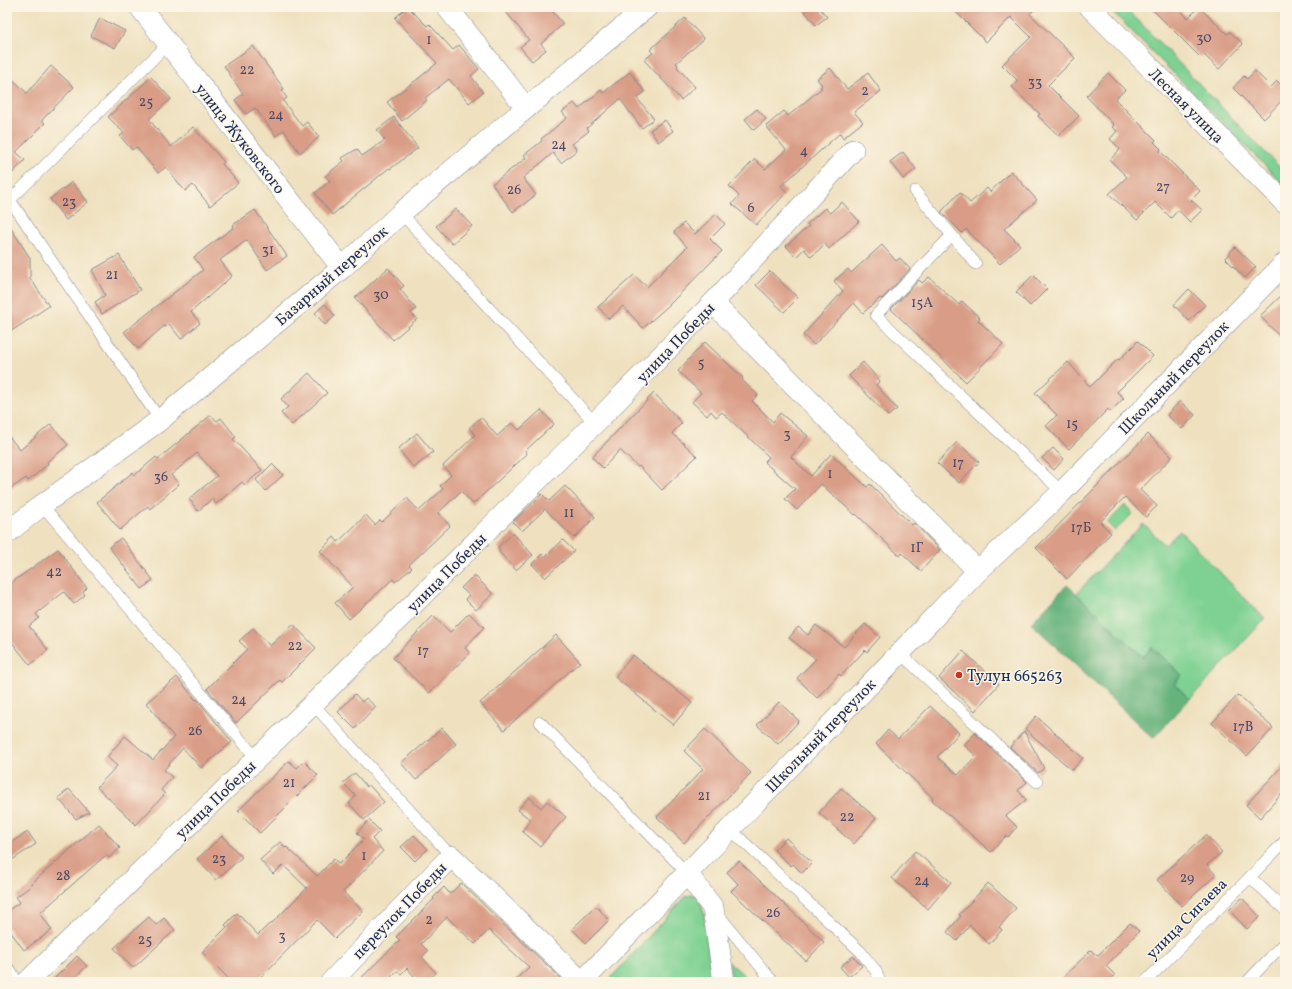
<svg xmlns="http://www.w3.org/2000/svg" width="1292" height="989" font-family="Vollkorn,serif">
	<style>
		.green { fill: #7ed192; stroke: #4c8078 }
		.forest { fill: #66b37c; stroke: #40716d }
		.building { fill: #d99c86 }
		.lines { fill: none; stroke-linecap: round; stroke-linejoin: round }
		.service-casing { stroke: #85888f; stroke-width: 12 }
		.minor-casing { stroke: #85888f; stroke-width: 22 }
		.service { stroke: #fff; stroke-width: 11 }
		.minor { stroke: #fff; stroke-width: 21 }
		.poi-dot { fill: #c8321e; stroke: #fcf5e5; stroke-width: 1.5 }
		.labels { text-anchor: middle; stroke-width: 3; stroke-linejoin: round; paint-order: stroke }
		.number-label { font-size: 14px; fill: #4a4a68 }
		.street-label { font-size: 16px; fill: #1b2f5e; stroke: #fcf5e5 }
		.poi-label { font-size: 16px; fill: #1b2f5e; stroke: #fcf5e5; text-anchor: start }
	</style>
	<rect width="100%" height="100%" fill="#fcf5e5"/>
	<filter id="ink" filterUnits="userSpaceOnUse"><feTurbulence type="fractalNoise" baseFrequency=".025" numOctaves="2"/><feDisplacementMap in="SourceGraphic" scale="8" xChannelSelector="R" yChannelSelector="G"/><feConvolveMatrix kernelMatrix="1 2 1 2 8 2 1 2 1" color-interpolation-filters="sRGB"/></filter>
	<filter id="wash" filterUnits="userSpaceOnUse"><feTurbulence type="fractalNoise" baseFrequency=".012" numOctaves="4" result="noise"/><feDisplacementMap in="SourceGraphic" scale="16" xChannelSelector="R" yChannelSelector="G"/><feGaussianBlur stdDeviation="0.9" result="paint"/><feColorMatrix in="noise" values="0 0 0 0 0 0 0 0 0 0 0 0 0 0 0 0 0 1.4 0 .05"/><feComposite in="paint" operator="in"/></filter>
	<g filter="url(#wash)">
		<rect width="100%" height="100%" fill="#efe1c0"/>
		<g class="green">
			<polygon points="1108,7 1125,7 1285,173 1285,186"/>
			<polygon points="1125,505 1133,513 1115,531 1107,523"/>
			<polygon points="1143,524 1165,545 1180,531 1265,619 1190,699 1174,684 1182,675 1152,647 1143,657 1076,594"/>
			<polygon points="691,895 698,896 704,914 712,982 607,982 686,896"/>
			<polygon points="729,962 752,982 732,982"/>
		</g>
		<polygon class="forest" points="1067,585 1143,657 1152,647 1182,675 1174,684 1190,699 1153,738 1031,623"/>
		<g id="blocks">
			<g class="building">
				<polygon points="406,7 408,7 427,26 429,24 453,50 459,45 479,69 471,76 483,92 469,103 449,79 425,98 427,100 402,121 387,102 419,78 437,63 395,18"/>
				<polygon points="502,7 549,7 563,24 541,44 546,50 532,61 520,47 529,40"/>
				<polygon points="801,7 819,7 827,17 816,25"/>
				<polygon points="951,7 1036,7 1030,14 1075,58 1048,85 1079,116 1059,136 1038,116 1040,114 1012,87 1018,81 1002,65 1031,37 1011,17 986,42"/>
				<polygon points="1150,7 1177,7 1188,18 1199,7 1227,34 1230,32 1243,44 1219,69 1203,54 1200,57"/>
				<polygon points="100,18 125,31 115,48 91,36"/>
				<polygon points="685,18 704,39 676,63 678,65 677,67 695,87 681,100 644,60 653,53 650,50"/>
				<polygon points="253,46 284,89 282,91 287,98 283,101 302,126 307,122 319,137 300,153 284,130 276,136 255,108 246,114 235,100 243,94 224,66"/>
				<polygon points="51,66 74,87 42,120 45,123 16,152 25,160 7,179 7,74 27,93"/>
				<polygon points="830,68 847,89 868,73 881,91 854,112 863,122 843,138 840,133 781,186 787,192 756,225 732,204 739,196 729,186 755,159 765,169 786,150 766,126 784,111 788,116 822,88 820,87 822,85 817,79"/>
				<polygon points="1255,71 1271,87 1277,81 1285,88 1285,97 1264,119 1233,88 1244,76 1247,79"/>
				<polygon points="630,72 645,92 637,98 654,119 642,128 620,99 587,128 589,131 572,144 577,150 561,163 553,153 523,178 536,195 513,212 492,184 526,158 524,155 542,141 541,139 567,118 562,112 574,103 579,109 601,90 603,93"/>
				<polygon points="1108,73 1125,90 1115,99 1156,140 1154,142 1161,149 1160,151 1200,191 1191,200 1202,210 1190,222 1178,210 1171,218 1155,202 1137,220 1109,194 1127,177 1110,160 1120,149 1110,139 1117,131 1112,127 1114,125 1086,96"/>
				<polygon points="151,77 171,99 149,119 171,147 193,127 224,162 222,164 238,183 210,206 193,185 185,191 166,167 158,173 136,147 132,150 120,136 124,133 108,117"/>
				<polygon points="757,109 766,119 754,130 745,119"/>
				<polygon points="394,117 418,148 390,169 389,168 332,215 315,193 330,181 325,176 344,161 342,158 357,149 362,156 385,140 377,130"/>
				<polygon points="665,120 673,131 658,142 650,130"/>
				<polygon points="903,152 916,169 903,179 890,162"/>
				<polygon points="1011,171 1037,200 1004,229 1020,245 1000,264 966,229 962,233 941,212 960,192 970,203 987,188 990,192"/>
				<polygon points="72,182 88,202 66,220 50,199"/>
				<polygon points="842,202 859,221 829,249 825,244 811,257 804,249 796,257 786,246 809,226 807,224 825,208 830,213"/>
				<polygon points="456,209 472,226 452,244 436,226"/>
				<polygon points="255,210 287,256 267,270 247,240 220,260 232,276 191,312 200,323 181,339 169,324 165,327 164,326 138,349 124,332 203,270 194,257 234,227 233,225"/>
				<polygon points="716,214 725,224 710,239 722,251 668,306 643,328 623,306 609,319 598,307 634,275 647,287 687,247 674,232 684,223 695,234"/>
				<polygon points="7,222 30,258 30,278 49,306 7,334"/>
				<polygon points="882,245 896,261 900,258 910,269 882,299 880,298 863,313 854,303 814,345 803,335 843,291 834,281 848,269 851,273"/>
				<polygon points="1235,247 1256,267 1245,278 1225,258"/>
				<polygon points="119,255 140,290 102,314 95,302 105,295 92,270"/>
				<polygon points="388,268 404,286 400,289 416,309 411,313 417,319 393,340 355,298"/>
				<polygon points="770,271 798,298 784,312 756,285"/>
				<polygon points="1033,275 1047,289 1030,306 1016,292"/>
				<polygon points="929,277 959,305 962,301 980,318 978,320 1003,344 966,382 891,309 919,280 922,283"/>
				<polygon points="1189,289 1205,305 1189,321 1174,305"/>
				<polygon points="1285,292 1285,342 1260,316"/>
				<polygon points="325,304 335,316 325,325 315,313"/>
				<polygon points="1138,341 1153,356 1117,392 1124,398 1110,412 1108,409 1069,449 1046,426 1057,415 1035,393 1068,362 1090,387 1118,359 1119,360"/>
				<polygon points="705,342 743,378 742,380 758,395 752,401 773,422 780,413 808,436 791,457 811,476 831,454 867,487 870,484 912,525 914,523 940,550 921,571 902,553 900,556 856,514 855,515 821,484 797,510 785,499 795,489 764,462 769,457 722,412 716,417 711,411 707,416 692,402 701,393 678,371"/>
				<polygon points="863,362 880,381 876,385 897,409 888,416 849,376"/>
				<polygon points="309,373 327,393 292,425 281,413 288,407 281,399"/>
				<polygon points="654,393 682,423 672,433 697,456 662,490 639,466 638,467 620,450 603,468 592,457"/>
				<polygon points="1180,401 1195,415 1182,429 1167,415"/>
				<polygon points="541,410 554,424 525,451 527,454 473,504 461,491 438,513 450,526 409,565 412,568 395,582 393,579 349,619 335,603 353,587 320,551 334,537 338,542 366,515 375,525 380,520 382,522 407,498 419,511 443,489 440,486 451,475 443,466 475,435 469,428 481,417 497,436 512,423 519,430"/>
				<polygon points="211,415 217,421 221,418 236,437 233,439 262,470 245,485 242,482 216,504 212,499 198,511 189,499 217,476 197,453 171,475 179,484 150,509 148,506 120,530 97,502 133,472 135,475 156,457 158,459"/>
				<polygon points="51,424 68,445 47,462 48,464 28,481 26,478 7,491 7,434 20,450"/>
				<polygon points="417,433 433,452 414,468 398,449"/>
				<polygon points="1148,434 1172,457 1140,490 1157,506 1146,517 1125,497 1100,522 1111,533 1067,579 1036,548"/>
				<polygon points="957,442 979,462 959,483 937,463"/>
				<polygon points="1053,448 1064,459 1054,470 1042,458"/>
				<polygon points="272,464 283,475 266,491 256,480"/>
				<polygon points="565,486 595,517 574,538 545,509 522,531 513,522 542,494 549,501"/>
				<polygon points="513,533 533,555 516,570 499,552 500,550 498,547"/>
				<polygon points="121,538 153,580 142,589 109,547"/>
				<polygon points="563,540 574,551 545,578 532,564 542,554 545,557"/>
				<polygon points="58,549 87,588 83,592 85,595 74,604 64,592 36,614 39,618 29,626 48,650 30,665 7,636 7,586"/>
				<polygon points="474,575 493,594 476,610 465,599 469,595 461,588"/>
				<polygon points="469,613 484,627 465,648 470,653 429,693 393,658 433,616 450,632"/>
				<polygon points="293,624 316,648 282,682 280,680 236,723 207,689 247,649 239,641 253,628 270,646"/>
				<polygon points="865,624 880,637 867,652 865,650 841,676 839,674 817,698 797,678 816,659 789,638 798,627 808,635 816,625 844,647"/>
				<polygon points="556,635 580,662 504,730 480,703"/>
				<polygon points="963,651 999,684 975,711 939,678"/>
				<polygon points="633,655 692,703 673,725 615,677"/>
				<polygon points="177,677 196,700 197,699 232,742 201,768 183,748 164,770 172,777 161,790 165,794 136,825 97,787 117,766 107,757 125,736 153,760 174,737 146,703"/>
				<polygon points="355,694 362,702 366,698 376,707 355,729 338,712"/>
				<polygon points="1238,695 1273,728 1247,756 1212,723"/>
				<polygon points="779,702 799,721 778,744 757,725"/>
				<polygon points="930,706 959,733 937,757 958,775 976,756 964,745 975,733 1027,782 1018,790 1026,800 1006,816 1017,827 1008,837 1006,836 991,852 932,800 933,798 876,744 888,730 898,739"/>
				<polygon points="1036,716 1083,758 1072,770 1025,729"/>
				<polygon points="442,728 456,744 416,780 401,763"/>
				<polygon points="705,729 751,773 684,843 657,817 703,769 684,751"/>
				<polygon points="1024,731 1044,768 1038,773 1010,747"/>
				<polygon points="289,761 297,768 304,761 318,775 260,833 238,811"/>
				<polygon points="1285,763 1285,790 1260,818 1246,805"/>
				<polygon points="355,773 367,787 369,785 384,802 364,820 349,803 356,796 343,783"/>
				<polygon points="841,788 876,818 854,844 819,813"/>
				<polygon points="69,789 89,812 76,819 58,798"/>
				<polygon points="529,797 541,808 547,801 566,817 540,846 522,831 531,820 518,810"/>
				<polygon points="369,820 380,831 372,839 383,851 343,892 363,911 335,938 317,920 256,982 232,982 202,952 227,927 225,925 237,913 258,935 269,924 270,925 307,888 283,865 273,874 260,860 280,842 286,848 287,847 317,876 334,859 339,864 364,839 357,833"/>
				<polygon points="99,824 120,848 109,858 106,855 40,913 52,930 24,950 7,927 7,911 20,902 16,897 31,886 30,885"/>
				<polygon points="28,832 36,844 12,860 7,852 7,845"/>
				<polygon points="414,835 428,849 415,861 401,847"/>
				<polygon points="1206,835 1222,852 1207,865 1216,875 1182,906 1157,880"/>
				<polygon points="222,836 242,857 216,880 197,859"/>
				<polygon points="786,838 812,863 802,873 793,864 791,866 774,850"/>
				<polygon points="915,851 951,882 928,909 892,878"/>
				<polygon points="739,861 824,942 806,961 731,891 738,884 727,872"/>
				<polygon points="461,883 516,936 565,982 513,982 529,967 489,930 475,944 447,917 421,944 428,951 422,957 436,973 426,982 419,982 407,968 401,974 397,971 386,982 357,982 400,940 396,937 434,899 433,898 444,887 450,894"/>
				<polygon points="988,883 1016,908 999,927 1002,930 989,944 970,925 957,941 947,932 961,916 959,915"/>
				<polygon points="1242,898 1260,917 1247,929 1229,910"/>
				<polygon points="596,906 609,920 586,943 572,929"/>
				<polygon points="149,917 156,925 164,918 175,930 133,968 114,948"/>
				<polygon points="1130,923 1139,931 1106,966 1115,975 1107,982 1058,982 1091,950 1097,956"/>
				<polygon points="77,956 87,966 70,982 51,982"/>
				<polygon points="853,956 862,966 849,977 840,967"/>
			</g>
		</g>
	</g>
	<g filter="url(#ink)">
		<use href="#blocks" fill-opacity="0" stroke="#85888f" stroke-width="1"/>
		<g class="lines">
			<g class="service-casing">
				<g id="service">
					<polyline points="915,191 976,264"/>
					<polyline points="401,213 595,423"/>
					<polyline points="951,236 876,315 1062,492"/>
					<polyline points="160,420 10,200 168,44"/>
					<polyline points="42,505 256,758"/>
					<polyline points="900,653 1037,782"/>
					<polyline points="313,704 451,856"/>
					<polyline points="540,722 687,873"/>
					<polyline points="730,829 860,951 876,971 880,982"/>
					<polyline points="1250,877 1285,910"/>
					<polyline points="717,913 773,982"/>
					<polyline points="1145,982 1250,877 1285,841"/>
					<polyline points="1247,982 1285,942"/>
				</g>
			</g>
			<g class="minor-casing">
				<g id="minor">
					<polyline points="140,7 342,268"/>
					<polyline points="447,7 526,108"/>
					<polyline points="1090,7 1285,203"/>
					<polyline points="713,303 978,571"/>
					<polyline points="7,533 42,505 160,420 342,268 401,213 647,7"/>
					<polyline points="687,873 713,908 724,982"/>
					<polyline points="7,974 11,982"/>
					<polyline points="27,982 313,704 595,423 713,303 853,150"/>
					<polyline points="331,982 451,856 582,982"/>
					<polyline points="582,982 900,653 978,571 1062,492 1285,263"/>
				</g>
			</g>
			<use href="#service" class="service"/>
			<use href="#minor" class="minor"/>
		</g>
	</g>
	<circle class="poi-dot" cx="959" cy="675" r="4"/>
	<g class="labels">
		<g class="number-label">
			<text x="1204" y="42">30</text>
			<text x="429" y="44">1</text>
			<text x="247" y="74">22</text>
			<text x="1035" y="86">33</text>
			<text x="865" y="95">2</text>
			<text x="146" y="106">25</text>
			<text x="276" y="119">24</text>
			<text x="559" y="149">24</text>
			<text x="804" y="155">4</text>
			<text x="1163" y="191">27</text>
			<text x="514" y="194">26</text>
			<text x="69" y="206">23</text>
			<text x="751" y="212">6</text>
			<text x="268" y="254">31</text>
			<text x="112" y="279">21</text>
			<text x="381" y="299">30</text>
			<text x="922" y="307">15А</text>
			<text x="701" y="367">5</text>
			<text x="1072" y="428">15</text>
			<text x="787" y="438">3</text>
			<text x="958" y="467">17</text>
			<text x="830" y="478">1</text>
			<text x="161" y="481">36</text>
			<text x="569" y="517">11</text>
			<text x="1081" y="532">17Б</text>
			<text x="917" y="552">1Г</text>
			<text x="54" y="576">42</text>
			<text x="295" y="650">22</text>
			<text x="423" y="655">17</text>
			<text x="239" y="704">24</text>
			<text x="1243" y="731">17В</text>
			<text x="195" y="735">26</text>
			<text x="289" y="787">21</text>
			<text x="704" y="800">21</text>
			<text x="847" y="821">22</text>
			<text x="364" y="860">1</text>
			<text x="219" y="863">23</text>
			<text x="63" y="880">28</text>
			<text x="1187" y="882">29</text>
			<text x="922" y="885">24</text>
			<text x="773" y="917">26</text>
			<text x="429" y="924">2</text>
			<text x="282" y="940">3</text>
			<text x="145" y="944">25</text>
		</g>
		<g class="street-label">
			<text transform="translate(1187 105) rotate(45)" y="6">Лесная улица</text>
			<text transform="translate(241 138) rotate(52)" y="6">улица Жуковского</text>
			<text transform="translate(331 275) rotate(-41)" y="6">Базарный переулок</text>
			<text transform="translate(675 342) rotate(-46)" y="6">улица Победы</text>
			<text transform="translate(1173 377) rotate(-46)" y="6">Школьный переулок</text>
			<text transform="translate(446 572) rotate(-45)" y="6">улица Победы</text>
			<text transform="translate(820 735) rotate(-46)" y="6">Школьный переулок</text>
			<text transform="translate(215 799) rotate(-44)" y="6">улица Победы</text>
			<text transform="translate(399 910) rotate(-46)" y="6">переулок Победы</text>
			<text transform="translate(1186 918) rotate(-45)" y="6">улица Сигаева</text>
		</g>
		<g class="poi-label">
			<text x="967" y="681">Тулун 665263</text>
		</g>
	</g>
	<rect width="1292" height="989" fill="none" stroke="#fcf5e5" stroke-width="24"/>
</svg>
